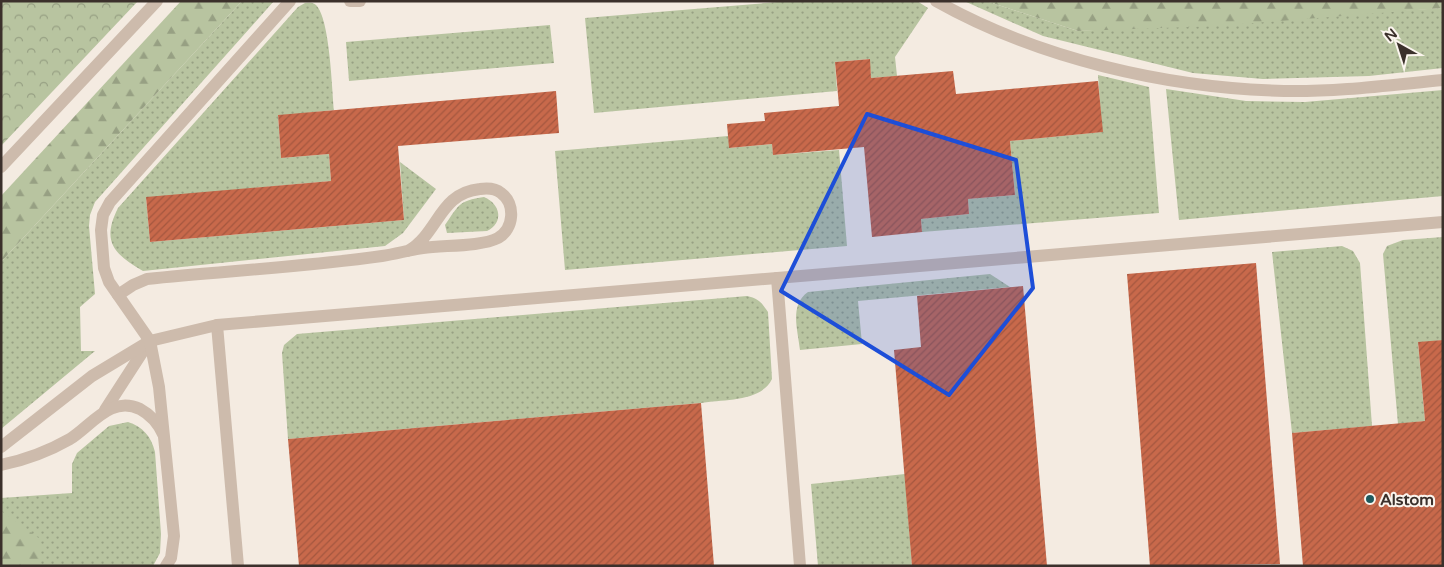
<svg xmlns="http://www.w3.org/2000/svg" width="1444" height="567" font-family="'Varela Round',sans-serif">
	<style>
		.grass { fill: url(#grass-dots) }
		.forest { fill: url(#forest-firs) }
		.park { fill: url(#park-crowns) }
		.building { fill: url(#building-hatch) }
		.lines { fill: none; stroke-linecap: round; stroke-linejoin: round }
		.minor { stroke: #cdbbac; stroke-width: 12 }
		.marked { fill: #1d4ed8; fill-opacity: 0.2; stroke: #1d4ed8; stroke-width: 4; stroke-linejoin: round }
		.poi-dot { fill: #1f5a5e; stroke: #fbf5ee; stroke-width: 2 }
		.labels { text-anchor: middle; stroke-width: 4; stroke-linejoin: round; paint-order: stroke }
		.poi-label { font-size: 16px; font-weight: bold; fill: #3b302b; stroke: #fbf5ee; text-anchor: start }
	</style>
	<defs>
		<pattern id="grass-dots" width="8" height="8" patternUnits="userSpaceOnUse" patternTransform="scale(1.25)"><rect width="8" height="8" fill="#b8c4a0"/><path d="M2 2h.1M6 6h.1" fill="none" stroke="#97a083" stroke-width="1.8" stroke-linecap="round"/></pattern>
		<pattern id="forest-firs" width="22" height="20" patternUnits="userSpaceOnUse" patternTransform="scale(1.25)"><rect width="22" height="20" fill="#b8c4a0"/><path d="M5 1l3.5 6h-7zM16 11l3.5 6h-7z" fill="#97a083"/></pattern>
		<pattern id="park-crowns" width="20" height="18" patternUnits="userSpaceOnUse" patternTransform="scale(1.25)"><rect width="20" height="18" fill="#b8c4a0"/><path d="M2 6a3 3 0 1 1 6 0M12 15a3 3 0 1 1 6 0" fill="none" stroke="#97a083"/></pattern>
		<pattern id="building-hatch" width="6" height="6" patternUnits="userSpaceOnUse" patternTransform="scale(1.25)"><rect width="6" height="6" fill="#c8694b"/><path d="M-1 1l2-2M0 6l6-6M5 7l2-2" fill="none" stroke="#a4573f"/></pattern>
	</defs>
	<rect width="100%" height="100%" fill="#f4ebe1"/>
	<g class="grass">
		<polygon points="242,1 274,1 95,202 90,215 89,226 95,294 80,307 81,351 95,351 1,429 1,262"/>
		<polygon points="790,1 917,1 928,8 895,57 897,76 871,78 869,59 835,62 837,91 594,113 585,18"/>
		<polygon points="964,1 986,1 1078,31 1443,8 1443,68 1369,76 1263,79 1193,73 1043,36"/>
		<path d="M305,3C309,3 312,2 316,5C330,19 332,89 334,110L278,116L281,158L329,154L331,181L146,198L150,242L404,220L400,162L436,189L403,233L385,246L143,271C114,254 101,242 118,208L298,7Z"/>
		<polygon points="550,25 554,63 349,81 346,42"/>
		<polygon points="1098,75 1149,87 1159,213 922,232 921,219 969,214 968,199 1015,195 1010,141 1102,132"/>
		<polygon points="1166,89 1246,101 1305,102 1443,90 1443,196 1179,220"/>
		<polygon points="728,136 730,148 772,144 773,155 839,150 847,246 565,270 555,151"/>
		<path d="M484,197C501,204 504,223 487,231L447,233L445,225C459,205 458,201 484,197Z"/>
		<polygon points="1443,237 1443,340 1418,343 1425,421 1398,424 1383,254 1387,246 1403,240"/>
		<polygon points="1342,246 1353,251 1360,263 1372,426 1292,433 1272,252"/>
		<path d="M990,274L1010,287L858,301L862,344L800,350C798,330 789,305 808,292Z"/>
		<path d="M747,296C758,298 762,303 768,312L772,379C761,402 724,399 701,403L288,439L282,353L284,345L297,334Z"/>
		<path d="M128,422C143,427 151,436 155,452L161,534L160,553L153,566H1V498L72,493V464L77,453L109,426Z"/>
		<polygon points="905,474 912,566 818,566 811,484"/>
	</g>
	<g class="forest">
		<polygon points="181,1 242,1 1,262 1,196"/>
		<polygon points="986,1 1443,1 1443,8 1216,26 1078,31"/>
		<polygon points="1,511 40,539 41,566 1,566"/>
	</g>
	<polygon class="park" points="1,1 138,1 1,146"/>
	<g class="building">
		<polygon points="870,59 871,78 953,71 956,94 1098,81 1103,132 1010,141 1015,195 968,199 969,214 921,219 922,232 872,237 864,147 773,155 772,144 729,148 727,124 765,121 764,113 839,106 835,62"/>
		<polygon points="556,91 559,133 398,146 404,220 150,242 146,197 331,181 329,154 281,158 278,115"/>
		<polygon points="1256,263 1280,564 1150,566 1127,274"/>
		<polygon points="1023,286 1047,566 912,566 894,350 921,347 917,296"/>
		<polygon points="1443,340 1443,566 1303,566 1292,433 1425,421 1418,342"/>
		<polygon points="701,403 714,566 299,566 288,439"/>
	</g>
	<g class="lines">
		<g class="minor">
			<polyline points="350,1 360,1"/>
			<path d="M936,1C1039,59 1167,88 1284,91C1337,92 1390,85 1443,80"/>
			<polyline points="1,167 157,1"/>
			<polyline points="777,278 800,566"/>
			<path d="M118,295L133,285L147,279C225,271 304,267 382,256C396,254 409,250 423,248C444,245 480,247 498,238C514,229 516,204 501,193C495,188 487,188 480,189C439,193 439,233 408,251"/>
			<polyline points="217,325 238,566"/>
			<polyline points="105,410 147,345"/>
			<polyline points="1,447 92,376 150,341 217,325 1443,222"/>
			<path d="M1,465C25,460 49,451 70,439C92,425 111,395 140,409C151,415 158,423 163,434"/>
			<polyline points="166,566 171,558 174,536 159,387 150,341 109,282 104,268 101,230 103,215 110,202 290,1"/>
		</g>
	</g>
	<path class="marked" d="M867,114L1016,160L1033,288L949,395L781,291Z"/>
	<circle class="poi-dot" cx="1370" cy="499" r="5"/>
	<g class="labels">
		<g class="poi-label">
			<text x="1380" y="505">Alstom</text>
		</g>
	</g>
	<rect width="1444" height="567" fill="none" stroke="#3b302b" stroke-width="5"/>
	<g transform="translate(1399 45) rotate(321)" stroke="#fbf5ee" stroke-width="4" paint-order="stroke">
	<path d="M0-4L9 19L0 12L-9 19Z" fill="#3b302b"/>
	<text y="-8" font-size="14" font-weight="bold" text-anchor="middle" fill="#3b302b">N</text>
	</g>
</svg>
